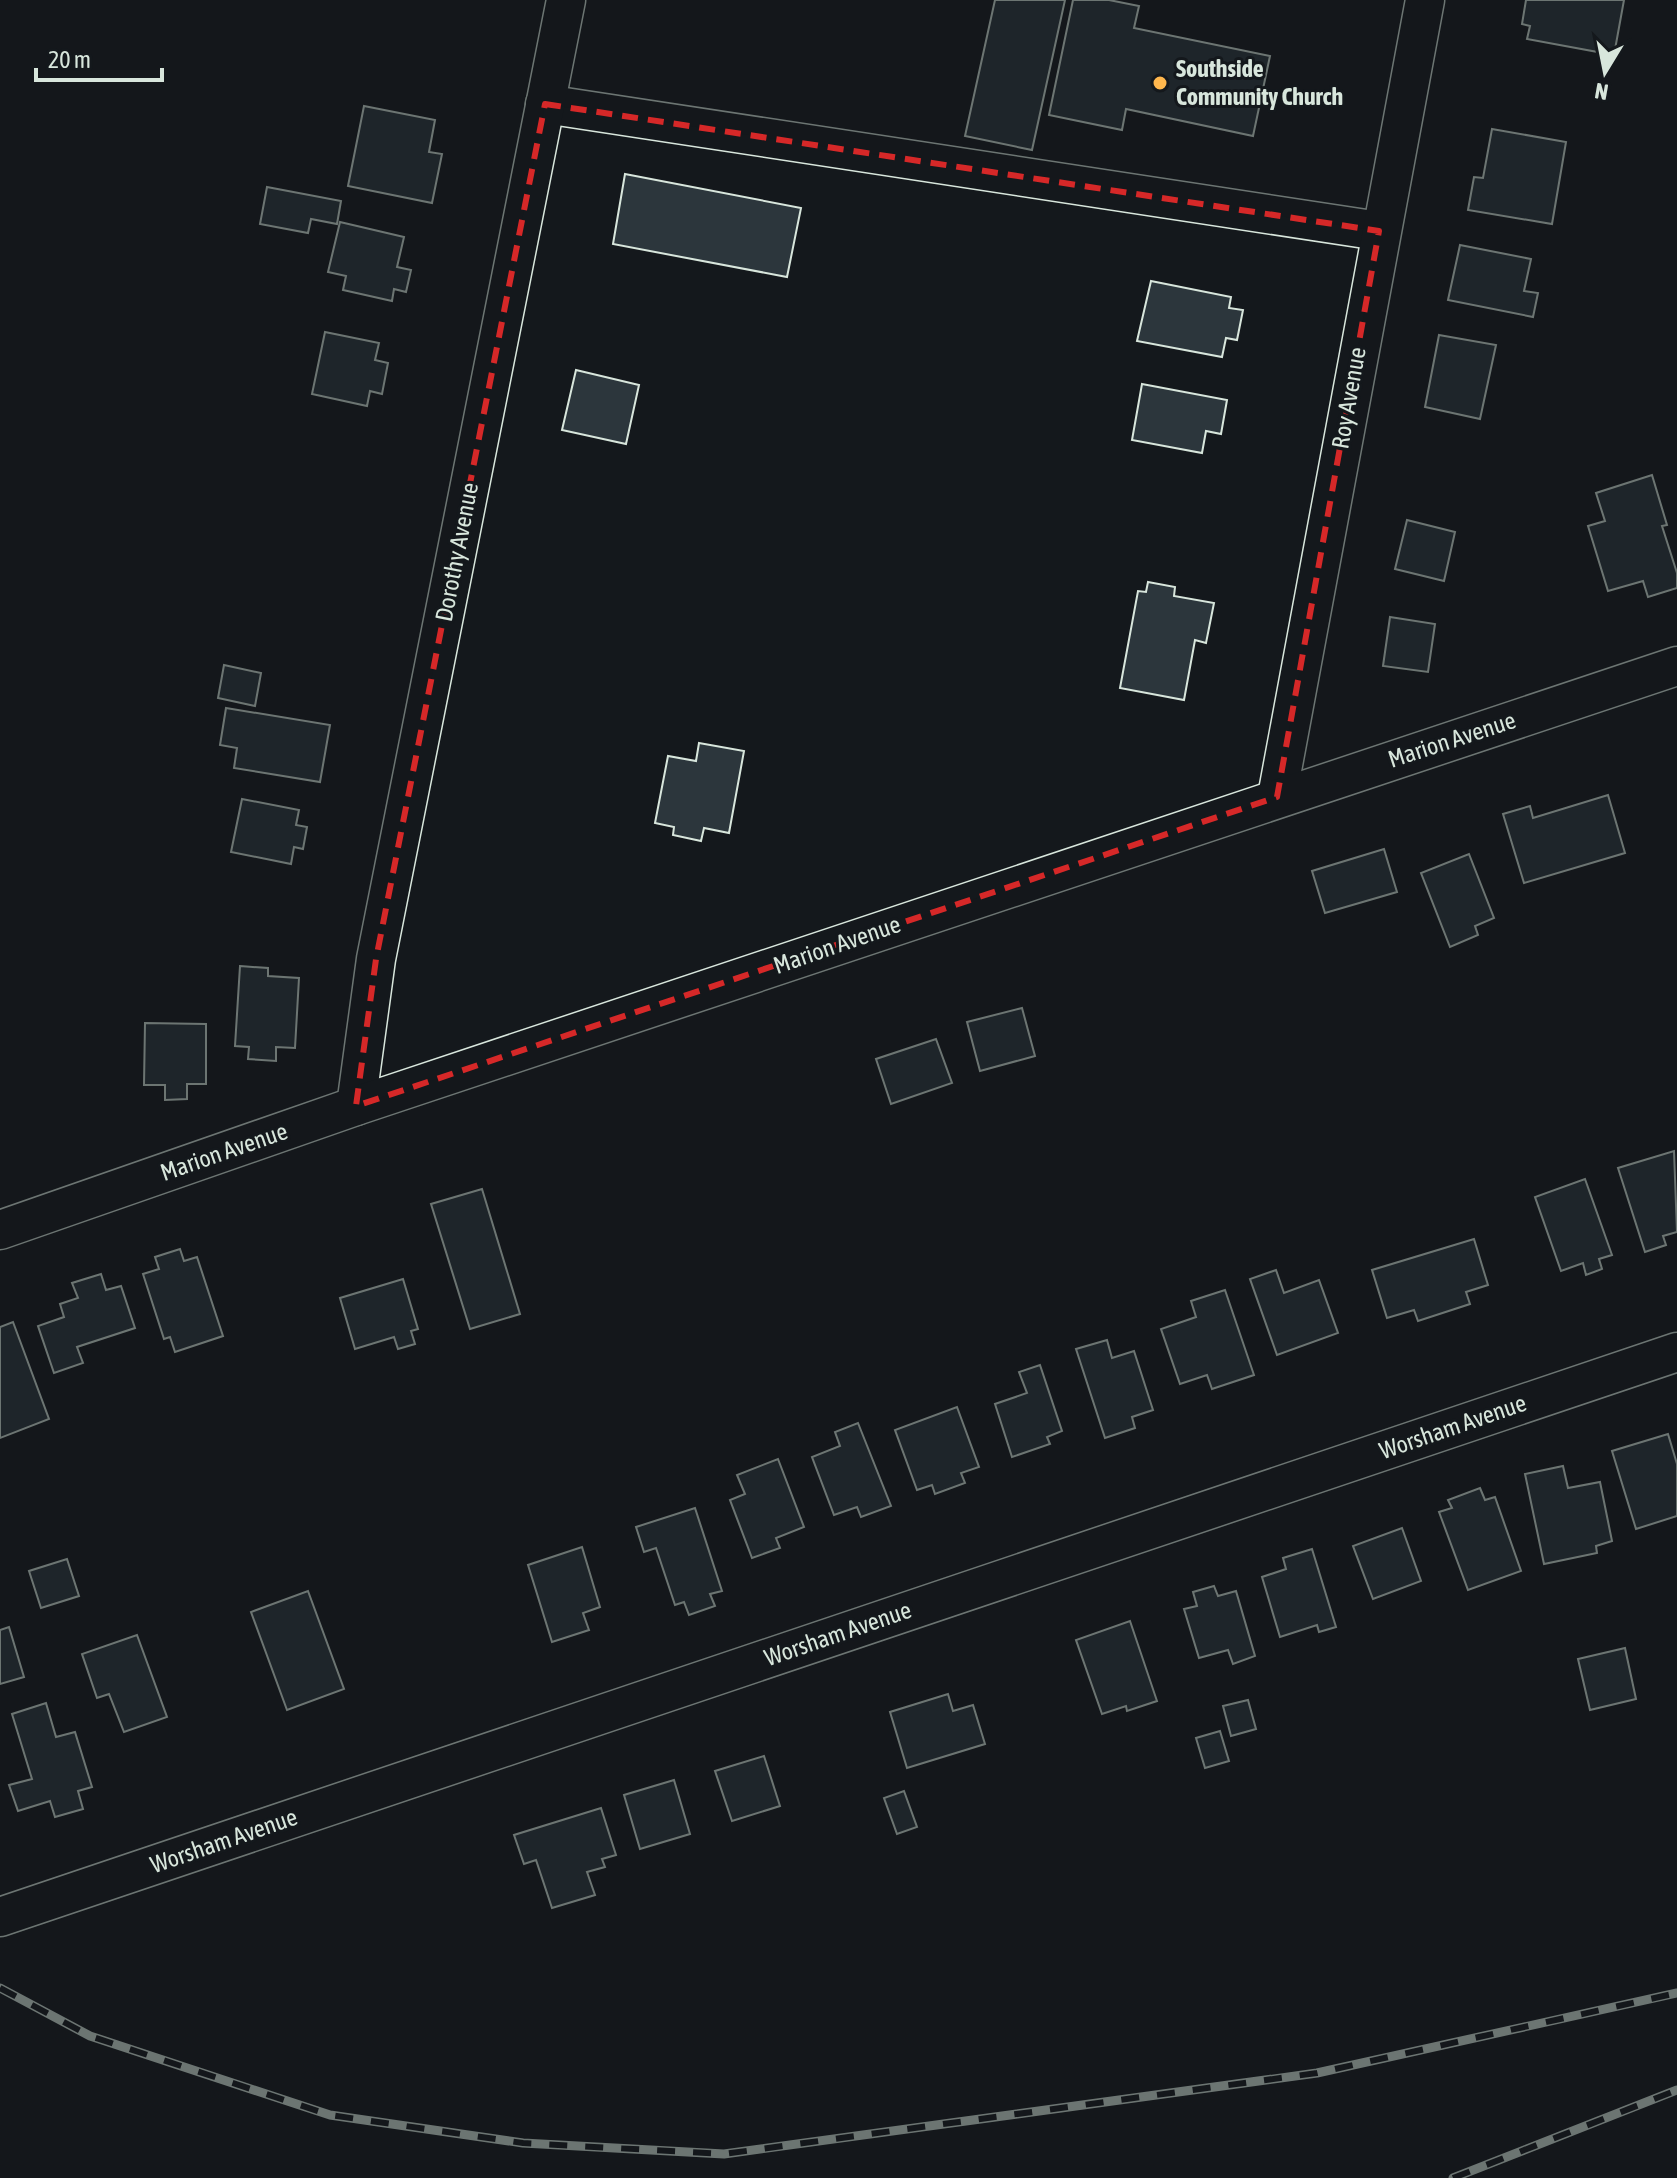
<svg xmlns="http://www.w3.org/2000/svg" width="1677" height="2178" font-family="'Asap Condensed',sans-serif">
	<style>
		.building { fill: #2c363c; stroke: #d8e6dc; stroke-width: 2 }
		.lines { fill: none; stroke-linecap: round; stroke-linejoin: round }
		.minor-casing { stroke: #d8e6dc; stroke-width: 41 }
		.minor { stroke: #14181c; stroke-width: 38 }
		.rail-casing { stroke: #d8e6dc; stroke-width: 9 }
		.rail { stroke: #14181c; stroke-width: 6; stroke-dasharray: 18; stroke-linecap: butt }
		.marked { fill: none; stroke: #d62828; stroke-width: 6; stroke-dasharray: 16 10; stroke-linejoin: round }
		.poi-dot { fill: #ffb74d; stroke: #14181c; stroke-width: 3 }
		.labels { text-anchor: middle; stroke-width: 6; stroke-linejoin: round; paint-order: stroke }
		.poi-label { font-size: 24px; font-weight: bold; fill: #d8e6dc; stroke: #14181c; text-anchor: start }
		.street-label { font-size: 24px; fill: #d8e6dc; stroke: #14181c }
	</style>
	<rect width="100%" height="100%" fill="#14181c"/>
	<g class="building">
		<polygon points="995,0 1065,0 1032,150 965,136"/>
		<polygon points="1073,0 1109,0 1139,6 1134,28 1270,56 1253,136 1126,109 1122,130 1049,115"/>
		<polygon points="1526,0 1624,0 1614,55 1527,39 1530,26 1522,24"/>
		<polygon points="364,106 435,120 429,152 442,154 432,203 348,186"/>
		<polygon points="1492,129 1566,142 1552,224 1468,210 1474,177 1483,178"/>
		<polygon points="625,174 801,208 787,277 613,244"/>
		<polygon points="267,187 341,201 337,224 311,219 308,233 260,224"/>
		<polygon points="340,222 404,237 397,267 411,270 406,292 394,289 392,301 343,290 346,276 328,272"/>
		<polygon points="1460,245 1531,259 1524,291 1538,293 1533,317 1448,300"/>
		<polygon points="1151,281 1231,297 1229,308 1243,310 1237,340 1226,338 1222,357 1137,341"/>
		<polygon points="325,332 379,343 375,360 388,363 382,394 370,391 367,406 312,394"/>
		<polygon points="1439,335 1496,345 1480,419 1425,407"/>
		<polygon points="576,370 639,385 626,444 562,430"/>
		<polygon points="1142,384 1227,400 1221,434 1206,431 1202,453 1132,440"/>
		<polygon points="1652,475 1667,525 1662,526 1677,573 1677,588 1648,597 1643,581 1608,591 1588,526 1605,521 1596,493"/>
		<polygon points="1407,520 1455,532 1444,581 1395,569"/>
		<polygon points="1148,582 1175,587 1174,596 1214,603 1206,643 1195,640 1184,700 1120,688 1138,591 1146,592"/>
		<polygon points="1390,617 1435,624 1428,672 1383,666"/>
		<polygon points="224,665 261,673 255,706 218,698"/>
		<polygon points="226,708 330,725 320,782 234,768 237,748 220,745"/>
		<polygon points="699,743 744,751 729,833 704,828 701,841 673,835 674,827 655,823 668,756 696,761"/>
		<polygon points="1608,795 1625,853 1524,883 1503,814 1530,806 1533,818"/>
		<polygon points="242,799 299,810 296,825 307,827 303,849 294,847 291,864 231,852"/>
		<polygon points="1384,849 1397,892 1325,913 1312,871"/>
		<polygon points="1469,854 1494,918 1475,926 1478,935 1450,947 1421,873"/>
		<polygon points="240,966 268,968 268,976 299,978 295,1048 276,1047 276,1061 248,1059 249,1047 235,1046"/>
		<polygon points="1022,1008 1035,1056 980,1071 967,1022"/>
		<polygon points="145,1023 206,1024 206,1084 187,1084 187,1099 165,1100 165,1085 144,1085"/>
		<polygon points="936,1039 952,1083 891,1104 876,1059"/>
		<polygon points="1674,1151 1677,1232 1663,1236 1666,1245 1645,1252 1618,1168"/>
		<polygon points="1585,1179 1612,1255 1599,1259 1602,1269 1586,1275 1583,1263 1561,1271 1535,1197"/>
		<polygon points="482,1189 520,1314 470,1329 431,1204"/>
		<polygon points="1474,1239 1488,1285 1466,1292 1470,1304 1418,1321 1414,1310 1387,1318 1372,1270"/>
		<polygon points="180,1249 184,1261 197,1257 223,1336 175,1352 170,1337 164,1339 143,1274 159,1269 155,1257"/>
		<polygon points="1276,1270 1284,1293 1319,1280 1338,1333 1277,1355 1250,1279"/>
		<polygon points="101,1274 106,1290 121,1286 135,1328 77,1347 83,1363 54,1373 38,1326 64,1317 60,1304 78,1298 72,1283"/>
		<polygon points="403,1279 418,1329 411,1331 415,1344 398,1349 394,1337 355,1349 340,1298"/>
		<polygon points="1225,1290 1254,1375 1212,1389 1207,1375 1180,1384 1161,1329 1196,1317 1191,1301"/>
		<polygon points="13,1322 49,1419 0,1438 0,1327"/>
		<polygon points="1107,1340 1112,1358 1134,1351 1153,1410 1132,1417 1135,1428 1105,1438 1076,1349"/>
		<polygon points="1040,1365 1062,1431 1047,1437 1050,1444 1012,1457 995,1404 1027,1393 1019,1372"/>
		<polygon points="957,1407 979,1467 961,1473 965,1483 935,1494 932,1485 917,1490 895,1430"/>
		<polygon points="858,1423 891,1506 861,1517 857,1507 834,1515 812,1457 840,1446 835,1432"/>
		<polygon points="1668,1434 1677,1464 1677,1516 1636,1529 1612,1451"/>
		<polygon points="778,1459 804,1527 776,1538 780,1548 752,1558 730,1500 745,1494 737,1475"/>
		<polygon points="1563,1466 1568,1488 1600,1482 1612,1541 1596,1546 1597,1553 1544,1564 1525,1474"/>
		<polygon points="1480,1488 1485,1500 1495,1497 1521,1571 1468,1590 1439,1512 1452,1508 1448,1500"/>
		<polygon points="695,1508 722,1591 710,1594 715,1606 689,1615 684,1602 675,1605 656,1548 644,1552 636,1527"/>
		<polygon points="1402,1528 1421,1581 1373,1599 1353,1546"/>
		<polygon points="582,1547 600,1607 583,1613 589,1630 552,1642 528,1565"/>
		<polygon points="1312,1549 1336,1627 1319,1632 1317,1625 1280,1637 1262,1577 1286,1569 1283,1558"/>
		<polygon points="67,1559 79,1596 41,1608 29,1571"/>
		<polygon points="1214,1586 1218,1596 1236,1591 1255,1656 1233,1664 1228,1650 1199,1658 1184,1609 1197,1606 1193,1592"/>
		<polygon points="308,1591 344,1689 287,1710 251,1612"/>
		<polygon points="1130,1621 1157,1701 1127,1711 1126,1706 1102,1714 1076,1640"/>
		<polygon points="9,1627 24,1677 0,1684 0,1630"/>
		<polygon points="137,1635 167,1717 124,1732 109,1694 97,1698 82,1654"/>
		<polygon points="1625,1648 1636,1699 1590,1710 1578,1659"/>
		<polygon points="948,1694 953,1711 973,1705 985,1744 907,1768 890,1712"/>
		<polygon points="1248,1700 1256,1729 1231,1736 1223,1706"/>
		<polygon points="46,1703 56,1737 75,1732 92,1787 78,1791 83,1809 55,1817 50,1801 18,1811 9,1785 32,1779 12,1714"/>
		<polygon points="1220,1731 1229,1761 1205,1768 1196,1738"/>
		<polygon points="764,1756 780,1806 732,1821 715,1771"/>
		<polygon points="674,1780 690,1834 640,1849 624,1795"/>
		<polygon points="904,1791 917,1827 897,1834 884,1798"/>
		<polygon points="601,1808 616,1855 602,1859 605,1867 587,1872 595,1895 552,1908 536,1860 524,1864 514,1835"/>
	</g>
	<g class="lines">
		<g class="minor-casing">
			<g id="minor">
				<polyline points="545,104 1379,231"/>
				<polyline points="1277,797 1425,0"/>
				<polyline points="356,1106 376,959 566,0"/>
				<polyline points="0,1230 356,1106 1677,666"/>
				<polyline points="0,1917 1677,1352"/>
			</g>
		</g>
		<use href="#minor" class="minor"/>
		<g class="rail-casing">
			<g id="rail">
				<polyline points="0,1988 90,2036 330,2115 523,2143 724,2154 1317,2073 1677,1993"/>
				<polyline points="1453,2178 1677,2090"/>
			</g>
		</g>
		<use href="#rail" class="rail"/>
	</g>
	<path d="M0 0H1677V2178H0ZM545,104L1379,231L1277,797L356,1106L376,959Z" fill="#14181c" fill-opacity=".55" fill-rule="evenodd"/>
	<path class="marked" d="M545,104L1379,231L1277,797L356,1106L376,959Z"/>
	<circle class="poi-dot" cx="1160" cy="83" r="8"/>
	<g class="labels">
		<g class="poi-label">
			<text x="1176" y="77">Southside<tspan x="1176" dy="28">Community Church</tspan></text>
		</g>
		<g class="street-label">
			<text transform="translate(1349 398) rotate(-80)" y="8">Roy Avenue</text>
			<text transform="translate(457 552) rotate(-79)" y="8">Dorothy Avenue</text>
			<text transform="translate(1452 740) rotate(-18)" y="8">Marion Avenue</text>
			<text transform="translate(837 945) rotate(-19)" y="8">Marion Avenue</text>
			<text transform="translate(224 1152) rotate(-19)" y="8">Marion Avenue</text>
			<text transform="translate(1453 1427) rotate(-19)" y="8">Worsham Avenue</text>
			<text transform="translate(838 1634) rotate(-19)" y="8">Worsham Avenue</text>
			<text transform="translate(224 1841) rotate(-19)" y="8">Worsham Avenue</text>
		</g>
	</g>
	<g transform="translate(1605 72) rotate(190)" stroke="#14181c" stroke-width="6" paint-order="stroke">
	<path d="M0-6L14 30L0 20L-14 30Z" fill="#d8e6dc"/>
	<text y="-12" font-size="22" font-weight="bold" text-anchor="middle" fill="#d8e6dc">N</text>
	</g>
	<path d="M36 68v12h126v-12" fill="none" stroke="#d8e6dc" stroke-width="4"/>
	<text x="48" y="68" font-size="24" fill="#d8e6dc" stroke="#14181c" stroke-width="6" paint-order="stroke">20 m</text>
</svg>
